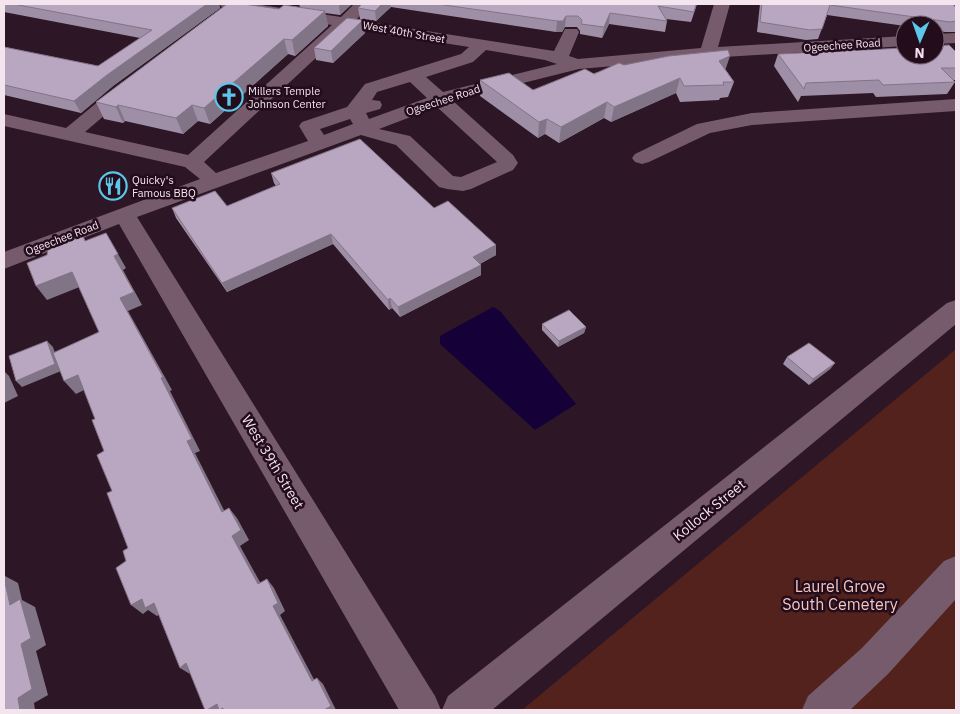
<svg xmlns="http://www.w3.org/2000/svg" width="960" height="714" font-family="'IBM Plex Sans',sans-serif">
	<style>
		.green { fill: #53221c }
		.water { fill: #150038 }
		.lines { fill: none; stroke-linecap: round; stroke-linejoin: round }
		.minor { fill: #765b6c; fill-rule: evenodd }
		.wall { fill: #9f8fa6 }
		.shaded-wall { fill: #827487 }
		.building { fill: #b9a6c1; stroke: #827487 }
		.labels { text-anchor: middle; stroke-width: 5; stroke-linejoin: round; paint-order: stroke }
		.far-street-label { font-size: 11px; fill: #f4e4ee; stroke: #230d1c }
		.far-poi-label { font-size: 11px; fill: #f4e4ee; stroke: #230d1c; text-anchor: start }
		.street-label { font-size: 14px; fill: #f4e4ee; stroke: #230d1c }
		.near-park-label { font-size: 16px; fill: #f3c6bf; stroke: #230d1c }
	</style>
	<rect width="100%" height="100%" fill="#2d1625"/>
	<polygon class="green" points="956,349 956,710 522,710"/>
	<polygon class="water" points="493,307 500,311 576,404 535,430 440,344 440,336"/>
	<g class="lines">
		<g class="minor">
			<path d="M219,4H255L341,17L354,4H370L356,20L554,51L565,29H577L579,32L569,56L578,59L701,48L714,4H730L718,47L905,36V46L708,58L579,69L463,98L453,101L513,155L518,163L513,170L471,189L463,191L447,189L439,187L396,145L361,135L137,217L435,696L441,710H399L119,224L4,269V252L200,179L185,167L4,126V114L66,128L122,82L128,81L134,82L137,86L134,90L85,132L188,155L332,25L227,9L222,7ZM348,28L469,47L461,54L365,84L347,107L302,122L299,126L308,141L216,173L204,162ZM486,50L545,60L557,64L443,92L426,77L473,62ZM410,82L427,98L369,119L366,113L380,109L382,105L380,101L372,100L377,92ZM437,107L497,162L461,177L453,176L410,136L379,129ZM350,119L353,124L324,135L320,129Z"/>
			<polygon points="956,33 956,43 935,44 935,34"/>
			<polygon points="956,99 956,111 752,125 710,133 649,162 642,164 635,162 632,158 635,154 697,124 752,113"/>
			<polygon points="956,300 956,324 492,710 442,710 448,696 947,303"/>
			<polygon points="956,556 956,599 888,674 850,710 802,710 808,696 862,648 944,561"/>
		</g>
	</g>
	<g class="wall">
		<polygon points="4,4 219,4 220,8 113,86 81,113 4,95 4,47 98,66 140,38 4,12"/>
		<polygon points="299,4 352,4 340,15 325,13 328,26 295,56 288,54 210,124 198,121 183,134 125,121 123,123 104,119 96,102 279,9 300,7"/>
		<polygon points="362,4 697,4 691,22 666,19 667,21 665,32 609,24 602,38 580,34 580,31 577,27 565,27 562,32 556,32 391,7 376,21 360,19 358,8"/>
		<polygon points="760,4 953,4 956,8 956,32 945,32 935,30 935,25 905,25 905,26 827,15 818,39 806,40 757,32"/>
		<polygon points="365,33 333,63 316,60 314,48"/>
		<polygon points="956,52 956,80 953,80 955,82 947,94 876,97 873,93 801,96 798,102 774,66 778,54"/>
		<polygon points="624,65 726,70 734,82 728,97 720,98 719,100 680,102 676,93 611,122 604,118 559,143 545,134 538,138 480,96 480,80 533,90"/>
		<polygon points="271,173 434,208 496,255 480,264 481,265 481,275 400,317 392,308 389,310 333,244 227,292 176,218 172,208 227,206 276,186 274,183"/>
		<polygon points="542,324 586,327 584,333 558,347 542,330"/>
		<polygon points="787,357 835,363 830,369 809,385 783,364"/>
	</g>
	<g class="shaded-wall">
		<polygon points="207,4 219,4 220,8 113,86 81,113 74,101 107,75"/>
		<polygon points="339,4 352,4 340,15"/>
		<polygon points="382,4 390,4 391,7 376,21 375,11"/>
		<polygon points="325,11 328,26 295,56 292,40"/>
		<polygon points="610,13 609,24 602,38 604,27"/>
		<polygon points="566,16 565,27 562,32 556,32 557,21"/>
		<polygon points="363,20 365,33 333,63 331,51"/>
		<polygon points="284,39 288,54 210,124 204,108"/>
		<polygon points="730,56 725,71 719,61"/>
		<polygon points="680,78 676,93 611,122 614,107"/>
		<polygon points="607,102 604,118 559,143 561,127"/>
		<polygon points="118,105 125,121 123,123 116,107"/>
		<polygon points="192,105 198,121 183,134 176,118"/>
		<polygon points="547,119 545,134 538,138 539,122"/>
		<polygon points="106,233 126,268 123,270 142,305 128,311 172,390 170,391 200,451 195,453 230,522 222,512 187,441 120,298 114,256"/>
		<polygon points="331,234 333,244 227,292 222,283"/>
		<polygon points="496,245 496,255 473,267 473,257"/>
		<polygon points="481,265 481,275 400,317 398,307"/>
		<polygon points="72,272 82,286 47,300 36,286"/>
		<polygon points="390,298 392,308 389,310 388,300"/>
		<polygon points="586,327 584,333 558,347 559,341"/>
		<polygon points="47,341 53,347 61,371 22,387 16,381"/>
		<polygon points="835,363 830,369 809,385 813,379"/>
		<polygon points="4,371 9,376 18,396 4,403"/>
		<polygon points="78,375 88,388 76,394 64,381"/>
		<polygon points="229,508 237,518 249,540 240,546 266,593 258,584 232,536"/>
		<polygon points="4,573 5,576 18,583 22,600 35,607 46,645 36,651 48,695 34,703 35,710 20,710 18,698 10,605 4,587"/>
		<polygon points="267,579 274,588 285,611 280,615 318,687 312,681 273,606"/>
		<polygon points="142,599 154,603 165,611 157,616 148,610 143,614 131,605"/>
		<polygon points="186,663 190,674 180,668"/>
		<polygon points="317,678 323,684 336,710 324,710"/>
		<polygon points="217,704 226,710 207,710"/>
	</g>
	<g class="building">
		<polygon points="13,4 207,4 107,75 74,101 4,85 4,47 98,66 152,30"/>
		<polygon points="227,4 243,4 279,9 284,5 325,11 292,40 284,39 204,108 192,105 176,118 118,105 116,107 96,102"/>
		<polygon points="362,4 382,4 375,11 358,8"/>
		<polygon points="437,4 696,4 694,12 658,6 667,21 610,13 604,27 581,24 582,20 578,16 566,16 563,21 557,21"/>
		<polygon points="762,4 953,4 956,8 956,21 950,22 830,5 822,29 810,30 760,22"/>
		<polygon points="347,18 363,20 331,51 314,48"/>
		<polygon points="949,45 956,52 956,68 941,68 955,82 883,85 879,80 806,83 804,89 778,54 905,48 905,55 935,55 935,46"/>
		<polygon points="728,50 730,56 719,61 734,82 723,82 724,85 684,86 680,78 614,107 607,102 561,127 547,119 539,122 480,80 509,73 533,90 585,69 594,74 619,63 624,65 669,56"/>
		<polygon points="360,139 434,208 448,201 496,245 473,257 481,265 398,307 390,298 388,300 331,234 222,283 172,208 215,191 227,206 280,184 271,173"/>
		<polygon points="106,233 118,254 114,256 134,292 120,298 163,377 161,378 192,439 187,441 222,512 229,508 241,530 232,536 258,584 267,579 278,603 273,606 312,681 317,678 331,706 324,710 223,710 223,708 219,710 217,704 207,710 205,710 186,663 180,668 154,603 145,608 142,599 131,605 116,568 126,561 123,551 128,548 107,493 112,491 97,455 104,451 92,420 95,419 78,375 64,381 53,353 99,332 72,272 36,286 27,263 47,255 48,249 83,236 85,241"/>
		<polygon points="569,310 586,327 559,341 542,324"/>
		<polygon points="47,341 55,364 16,381 9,356"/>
		<polygon points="809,343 835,363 813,379 787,357"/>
		<polygon points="4,578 10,605 20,599 31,638 21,644 32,689 18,698 20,710 4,710"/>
	</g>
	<defs>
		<g id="church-ring" transform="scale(1.4375)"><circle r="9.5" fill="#230d1c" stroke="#5cc7e8" stroke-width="1.5"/><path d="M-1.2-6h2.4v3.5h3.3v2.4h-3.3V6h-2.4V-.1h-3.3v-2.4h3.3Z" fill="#5cc7e8"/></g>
		<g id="restaurant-ring" transform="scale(1.4375)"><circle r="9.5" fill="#230d1c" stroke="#5cc7e8" stroke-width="1.5"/><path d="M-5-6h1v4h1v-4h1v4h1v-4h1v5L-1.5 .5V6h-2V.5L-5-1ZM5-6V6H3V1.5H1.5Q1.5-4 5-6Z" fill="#5cc7e8"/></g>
	</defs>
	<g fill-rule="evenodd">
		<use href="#church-ring" x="229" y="97"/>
		<use href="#restaurant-ring" x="113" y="186"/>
	</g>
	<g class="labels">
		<g class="far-street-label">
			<text transform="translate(404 32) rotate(10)" y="4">West 40th Street</text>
			<text transform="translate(842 45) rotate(-4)" y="4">Ogeechee Road</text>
			<text transform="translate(443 100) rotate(-18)" y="4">Ogeechee Road</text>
			<text transform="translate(62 238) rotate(-21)" y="4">Ogeechee Road</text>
		</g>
		<g class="far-poi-label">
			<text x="248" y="95">Millers Temple<tspan x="248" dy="13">Johnson Center</tspan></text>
			<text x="132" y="184">Quicky's<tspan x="132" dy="13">Famous BBQ</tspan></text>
		</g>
		<g class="street-label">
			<text transform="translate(273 462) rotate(59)" y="5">West 39th Street</text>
			<text transform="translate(709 510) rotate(-39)" y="5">Kollock Street</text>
		</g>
		<g class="near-park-label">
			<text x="840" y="592">Laurel Grove<tspan x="840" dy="18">South Cemetery</tspan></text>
		</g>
	</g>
	<rect width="960" height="714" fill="none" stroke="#f4e4ee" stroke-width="10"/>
	<g transform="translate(920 40) rotate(182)"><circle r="24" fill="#230d1c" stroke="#776370"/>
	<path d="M0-4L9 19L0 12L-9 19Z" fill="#5cc7e8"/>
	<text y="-8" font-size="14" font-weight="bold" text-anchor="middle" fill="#f4e4ee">N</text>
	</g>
</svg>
